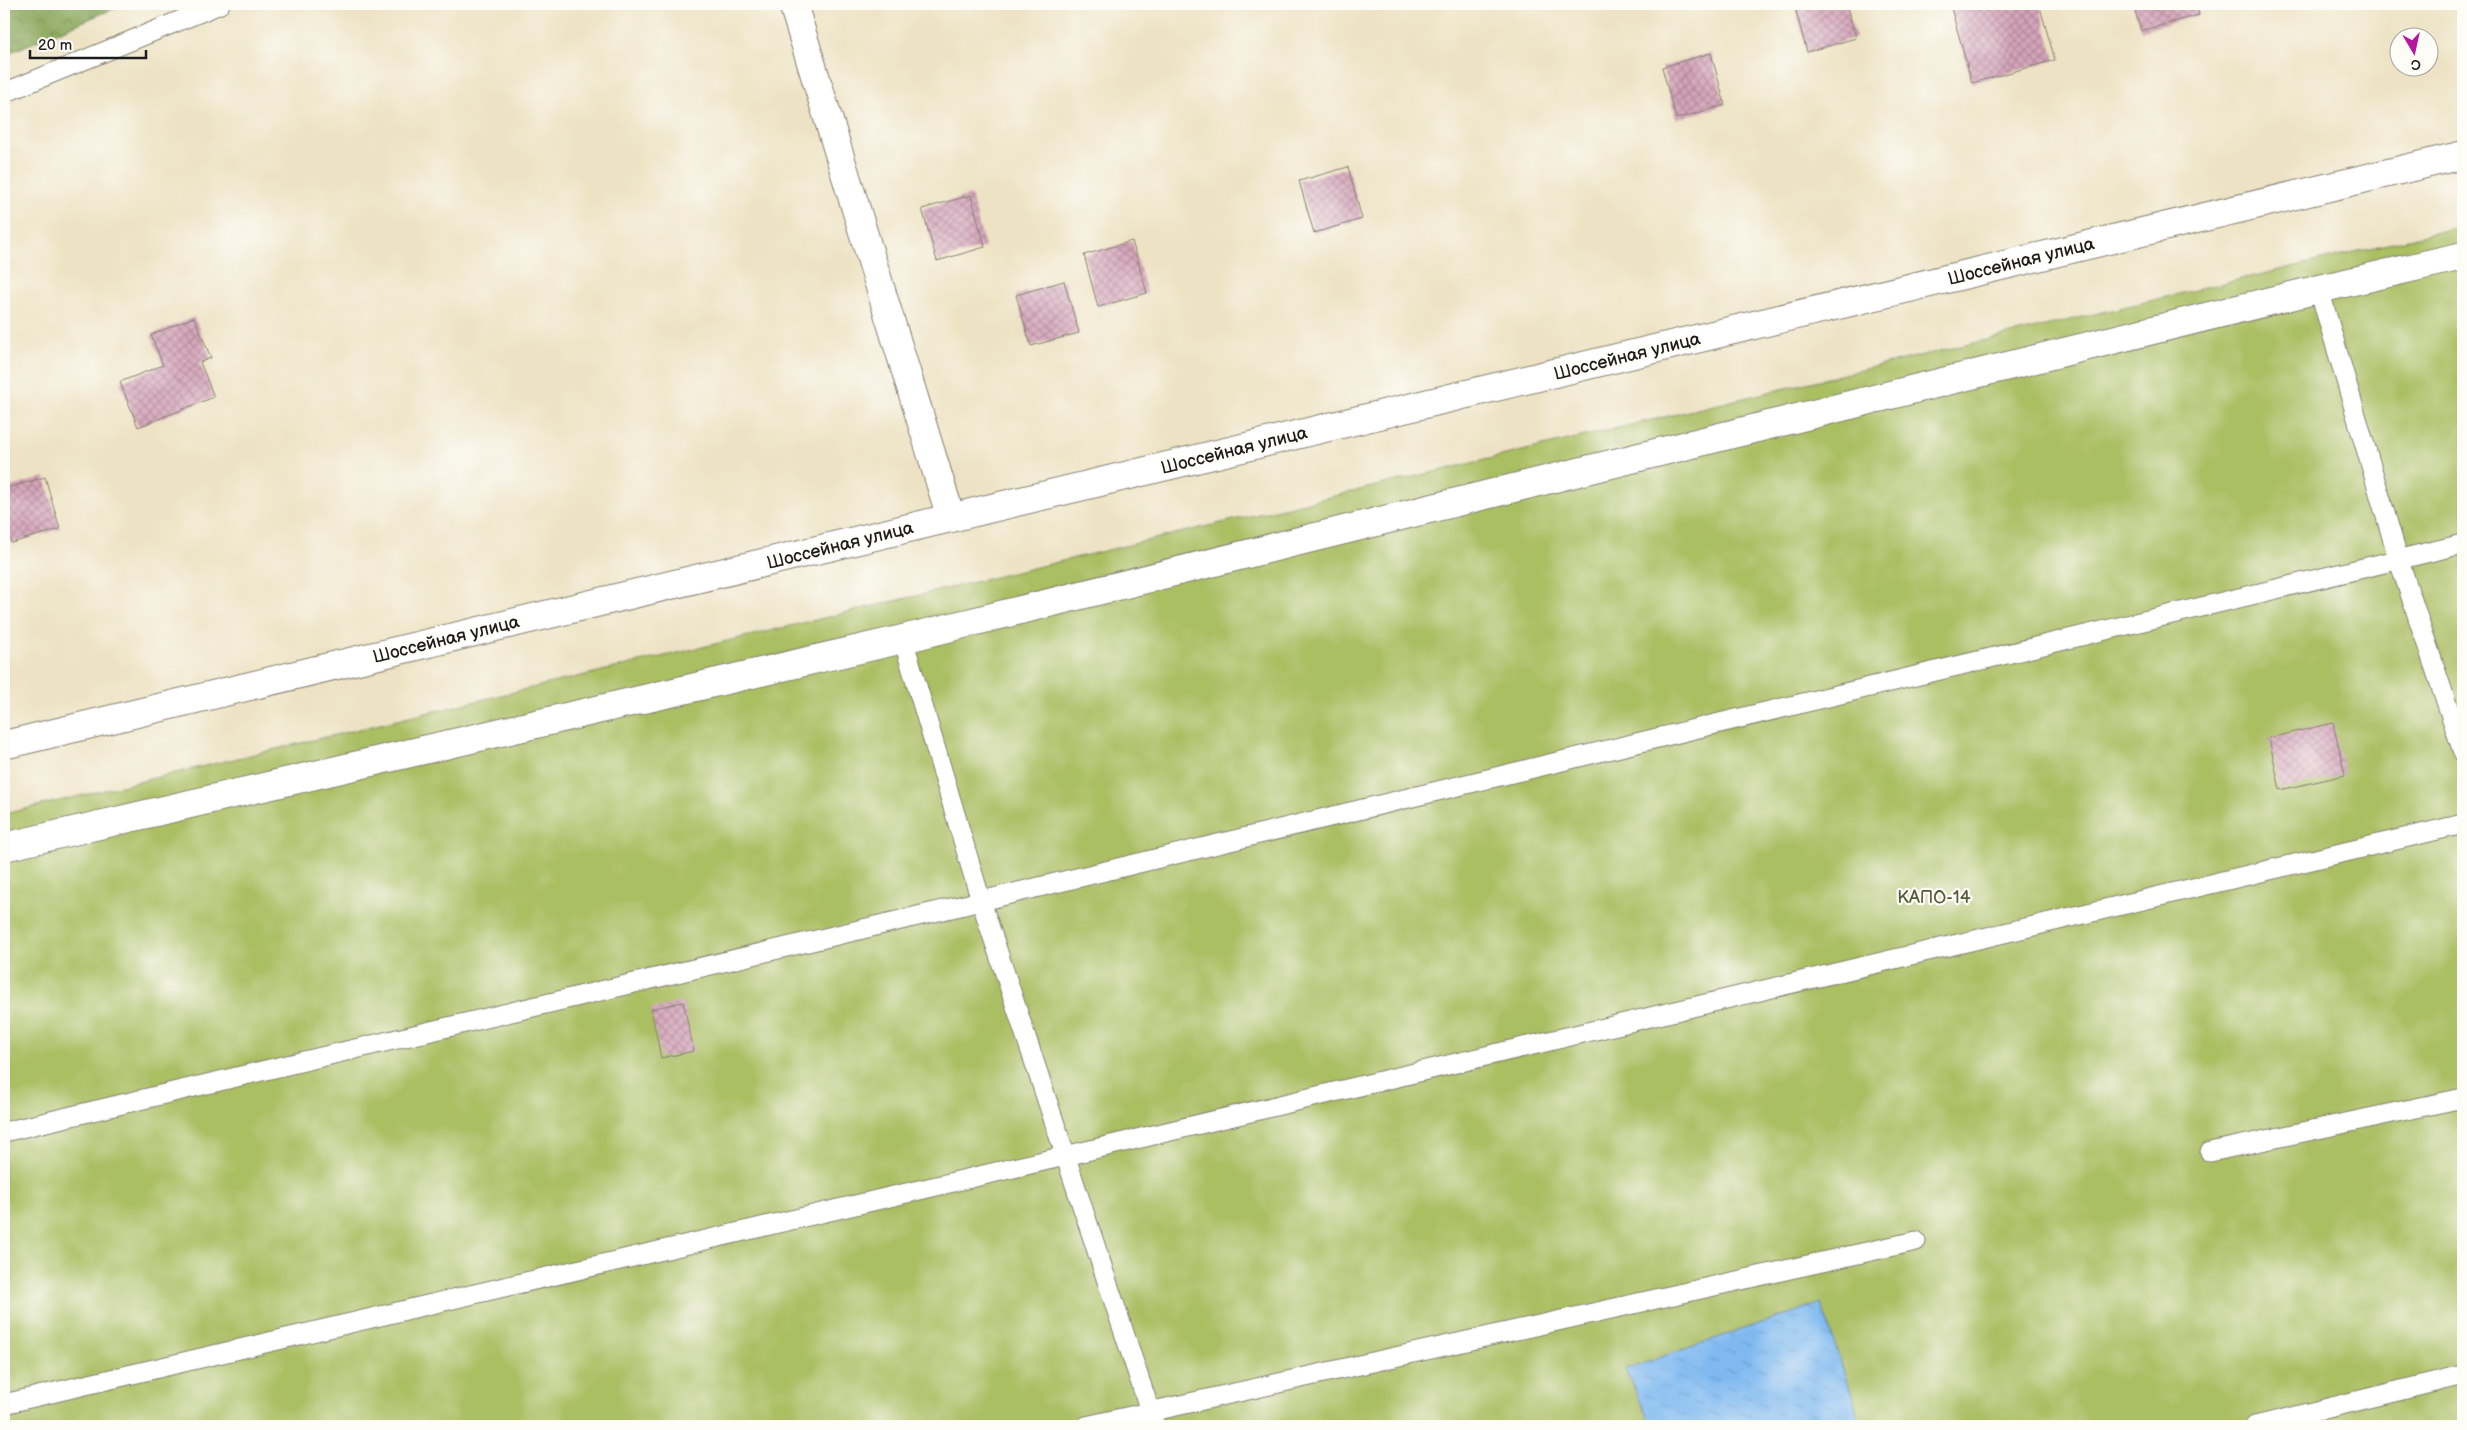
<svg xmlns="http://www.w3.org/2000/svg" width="2467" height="1430" font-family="'Balsamiq Sans',sans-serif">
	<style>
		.forest { fill: url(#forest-crowns); stroke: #52603a }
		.garden { fill: #aabe62; stroke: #636d3f }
		.water { fill: url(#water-ripples); stroke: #4e6a86 }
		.building { fill: url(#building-cross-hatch) }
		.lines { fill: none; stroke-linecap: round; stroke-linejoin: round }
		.service-casing { stroke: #847f70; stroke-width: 21 }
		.minor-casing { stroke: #847f70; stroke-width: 30 }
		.tertiary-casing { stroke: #847f70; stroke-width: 30 }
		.service { stroke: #fff; stroke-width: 19 }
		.minor { stroke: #fff; stroke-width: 28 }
		.tertiary { stroke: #fff; stroke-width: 28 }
		.labels { text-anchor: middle; stroke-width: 4.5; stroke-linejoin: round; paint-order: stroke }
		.street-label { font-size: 18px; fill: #1c1c1c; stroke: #fdfcf7 }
		.park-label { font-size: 18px; fill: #555d38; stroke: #fdfcf7 }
	</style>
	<defs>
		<pattern id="forest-crowns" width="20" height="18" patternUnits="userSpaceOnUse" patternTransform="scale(1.25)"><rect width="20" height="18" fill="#87a558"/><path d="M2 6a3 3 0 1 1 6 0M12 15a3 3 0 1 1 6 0" fill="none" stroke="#6e8648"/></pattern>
		<pattern id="water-ripples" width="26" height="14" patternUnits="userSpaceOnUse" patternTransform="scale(1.25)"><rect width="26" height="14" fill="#7fb9f0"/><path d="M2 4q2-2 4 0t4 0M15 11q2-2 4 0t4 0" fill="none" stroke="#6d9ecd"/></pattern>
		<pattern id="building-cross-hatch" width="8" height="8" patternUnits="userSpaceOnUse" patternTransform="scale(1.25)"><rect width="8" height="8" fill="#d5a4ba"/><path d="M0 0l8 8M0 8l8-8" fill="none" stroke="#ac8596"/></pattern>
	</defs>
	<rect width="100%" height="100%" fill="#fdfcf7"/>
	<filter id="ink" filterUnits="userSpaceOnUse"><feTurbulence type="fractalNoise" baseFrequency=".02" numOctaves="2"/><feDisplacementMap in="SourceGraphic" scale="10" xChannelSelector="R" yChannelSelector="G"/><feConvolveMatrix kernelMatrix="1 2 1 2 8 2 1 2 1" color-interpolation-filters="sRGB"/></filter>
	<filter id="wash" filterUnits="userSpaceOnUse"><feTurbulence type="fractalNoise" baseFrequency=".0096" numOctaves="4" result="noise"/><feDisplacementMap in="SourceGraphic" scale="20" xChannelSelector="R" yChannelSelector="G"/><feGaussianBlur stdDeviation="1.12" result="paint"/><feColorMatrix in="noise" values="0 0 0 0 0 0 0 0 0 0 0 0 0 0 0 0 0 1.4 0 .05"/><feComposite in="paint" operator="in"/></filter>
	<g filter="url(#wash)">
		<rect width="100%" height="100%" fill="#ede2c3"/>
		<polygon class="forest" points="4,4 125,4 4,55"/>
		<polygon class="garden" points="2463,226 2463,1426 4,1426 4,814"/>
		<polygon class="water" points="1821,1303 1862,1426 1652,1426 1625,1369"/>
		<g id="blocks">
			<g class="building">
				<polygon points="1794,4 1846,4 1856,38 1807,52"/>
				<polygon points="1950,4 2039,4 2055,60 1972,83"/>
				<polygon points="2133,4 2196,4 2199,15 2141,31"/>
				<polygon points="1711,53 1725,105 1676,119 1662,67"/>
				<polygon points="1348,167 1362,219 1314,233 1299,181"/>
				<polygon points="971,195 985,247 937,261 922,209"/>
				<polygon points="1132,241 1147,293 1098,307 1084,255"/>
				<polygon points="1064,281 1079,333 1031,346 1016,295"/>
				<polygon points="194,317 211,358 200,362 214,397 138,427 120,382 163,365 151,335"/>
				<polygon points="45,477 60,529 11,543 4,516 4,489"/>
				<polygon points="2333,723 2345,775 2280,790 2269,738"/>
				<polygon points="683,1002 694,1051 661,1058 651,1009"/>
			</g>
		</g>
	</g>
	<g filter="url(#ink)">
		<use href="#blocks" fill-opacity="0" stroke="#847f70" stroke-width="1"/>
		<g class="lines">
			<g class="service-casing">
				<g id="service">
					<polyline points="4,93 220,4"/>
					<polyline points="2319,289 2399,561 2463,752"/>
					<polyline points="903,639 981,901 1155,1426"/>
					<polyline points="4,1132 981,901 2463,544"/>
					<polyline points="2210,1152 2463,1098"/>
					<polyline points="4,1404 1065,1156 2463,824"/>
					<polyline points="1086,1426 1916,1241"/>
					<polyline points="2255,1426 2463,1375"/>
				</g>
			</g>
			<g class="minor-casing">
				<g id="minor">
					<polyline points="793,4 951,518"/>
					<polyline points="4,847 903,639 2319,289 2463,256"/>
				</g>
			</g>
			<g class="tertiary-casing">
				<polyline id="tertiary" points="4,745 2463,155"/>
			</g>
			<use href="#service" class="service"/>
			<use href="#minor" class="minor"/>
			<use href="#tertiary" class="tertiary"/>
		</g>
	</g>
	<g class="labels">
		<g class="street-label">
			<text transform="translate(2021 261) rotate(-14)" y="6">Шоссейная улица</text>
			<text transform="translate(1627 356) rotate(-14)" y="6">Шоссейная улица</text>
			<text transform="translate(1234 450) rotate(-14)" y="6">Шоссейная улица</text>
			<text transform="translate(840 545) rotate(-14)" y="6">Шоссейная улица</text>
			<text transform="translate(446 639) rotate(-14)" y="6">Шоссейная улица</text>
		</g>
		<g class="park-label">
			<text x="1934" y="903">КАПО-14</text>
		</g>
	</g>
	<rect width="2467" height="1430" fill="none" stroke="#fdfcf7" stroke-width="20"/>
	<g transform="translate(2414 52) rotate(171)"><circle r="24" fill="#fdfcf7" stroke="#a3a29f"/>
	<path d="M0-4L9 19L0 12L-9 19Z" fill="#b5179e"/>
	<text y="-8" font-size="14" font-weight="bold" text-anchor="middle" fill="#1c1c1c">С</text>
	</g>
	<path d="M30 50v8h116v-8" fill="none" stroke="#1c1c1c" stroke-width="2.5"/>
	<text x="38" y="50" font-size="15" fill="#1c1c1c" stroke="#fdfcf7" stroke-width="4" paint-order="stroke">20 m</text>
</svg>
